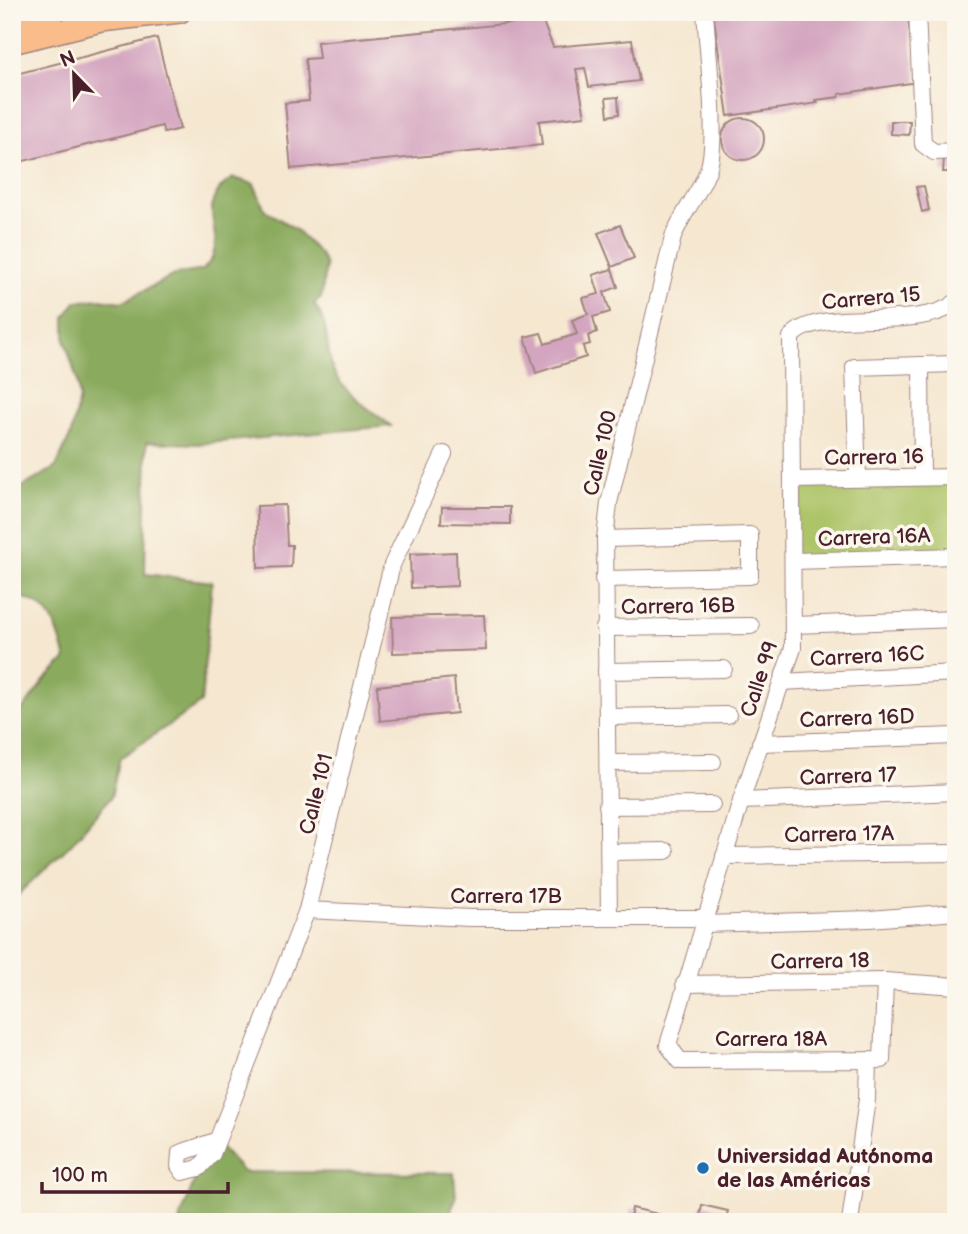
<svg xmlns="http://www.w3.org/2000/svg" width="968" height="1234" font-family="'Balsamiq Sans',sans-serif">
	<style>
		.green { fill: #adc469; stroke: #7c724a; stroke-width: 2 }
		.forest { fill: #8aaa5d; stroke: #6a6444; stroke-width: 2 }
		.building { fill: #d4a5c0 }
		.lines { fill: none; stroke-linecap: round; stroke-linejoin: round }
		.minor-casing { stroke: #a0837e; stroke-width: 18 }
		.major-casing { stroke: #a0837e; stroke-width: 24 }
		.minor { stroke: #fff; stroke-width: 16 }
		.major { stroke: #f9bc8a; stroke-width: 21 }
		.poi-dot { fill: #1f6fb2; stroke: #fbf7ec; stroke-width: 2.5 }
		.labels { text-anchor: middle; stroke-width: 7; stroke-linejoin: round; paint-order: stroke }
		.street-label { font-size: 21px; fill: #4a1f2b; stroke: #fbf7ec }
		.poi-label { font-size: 21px; font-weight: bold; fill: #4a1f2b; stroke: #fbf7ec; text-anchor: start }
	</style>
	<rect width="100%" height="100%" fill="#fbf7ec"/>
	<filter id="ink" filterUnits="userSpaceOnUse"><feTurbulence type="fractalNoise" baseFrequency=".0143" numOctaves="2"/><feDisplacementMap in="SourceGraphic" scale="14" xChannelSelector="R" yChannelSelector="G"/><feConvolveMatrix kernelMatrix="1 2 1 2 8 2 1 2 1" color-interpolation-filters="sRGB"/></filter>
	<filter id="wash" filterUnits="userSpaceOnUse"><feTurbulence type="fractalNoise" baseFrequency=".00686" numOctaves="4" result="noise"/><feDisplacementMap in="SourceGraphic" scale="28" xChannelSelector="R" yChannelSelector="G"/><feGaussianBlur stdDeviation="1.57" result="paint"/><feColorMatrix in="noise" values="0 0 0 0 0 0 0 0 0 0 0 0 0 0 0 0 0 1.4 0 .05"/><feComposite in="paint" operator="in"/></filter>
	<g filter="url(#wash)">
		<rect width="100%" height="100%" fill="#f5e7d0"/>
		<polygon class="green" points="956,477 956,556 793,561 792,480"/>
		<g class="forest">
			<path d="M233,178L254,184L265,210L295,229L320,254L326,266L321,298L314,304C330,325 325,344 332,367C340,392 372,410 391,426L197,444L147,442L145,574L212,582L201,703L120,758L111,797L71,844L12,901V724L44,681L66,659C60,639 56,616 37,604C29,598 19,599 12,590V493L56,467L71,434L79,398L77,380L65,340V317L76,302L99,299L122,302L174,275L203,270C206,266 212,260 213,256C223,227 194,202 233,178Z"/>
			<polygon points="215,1141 243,1172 454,1173 456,1199 446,1222 179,1222 199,1168"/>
		</g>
		<g id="blocks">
			<g class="building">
				<polygon points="713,12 907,12 917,82 839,94 839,97 816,100 818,103 728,116"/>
				<polygon points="548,20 543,22 553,47 632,40 639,81 589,87 585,68 576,69 585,116 539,121 542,145 291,169 285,103 309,101 305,59 319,58 317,42"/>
				<polygon points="157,38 180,129 164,133 162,126 12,164 12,75"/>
				<polygon points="618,97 619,114 608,116 606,98"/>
				<circle cx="743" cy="139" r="21"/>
				<polygon points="891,121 910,121 909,135 891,134"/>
				<polygon points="944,158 956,158 956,172 943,172"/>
				<polygon points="924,186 929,210 922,212 916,187"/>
				<polygon points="620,225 634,258 612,267 598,233"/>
				<polygon points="612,269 618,287 604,292 610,312 593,317 597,332 588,336 590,344 583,346 586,357 536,373 525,337 541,333 545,344 577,334 572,320 588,314 583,298 599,294 593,275"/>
				<polygon points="285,505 287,545 292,545 291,567 258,568 257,506"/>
				<polygon points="442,507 510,507 510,524 441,523"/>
				<polygon points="456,552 457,586 411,588 410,554"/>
				<polygon points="484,615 486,650 393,653 392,617"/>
				<polygon points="454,678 457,713 380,721 377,686"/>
				<polygon points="702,1205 728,1211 725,1222 699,1222"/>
				<polygon points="632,1208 688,1221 688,1222 629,1222"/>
			</g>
		</g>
	</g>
	<g filter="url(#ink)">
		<use href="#blocks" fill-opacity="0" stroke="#a0837e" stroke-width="2"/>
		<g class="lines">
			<g class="minor-casing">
				<g id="minor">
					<polyline points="917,12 923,144 934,152 956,151"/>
					<polyline points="921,365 922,477"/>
					<polyline points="858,478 854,367 956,364"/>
					<polyline points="792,480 956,477"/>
					<polyline points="793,561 956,556"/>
					<polyline points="603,579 750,576 750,535 605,539"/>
					<polyline points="794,625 956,619"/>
					<polyline points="604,628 751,626"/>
					<polyline points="606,671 724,669"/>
					<polyline points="781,682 956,673"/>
					<polyline points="607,717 728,715"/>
					<polyline points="760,743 956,736"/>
					<polyline points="608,763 713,762"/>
					<polyline points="741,801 956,792"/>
					<polyline points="607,806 712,805"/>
					<polyline points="610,852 666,851"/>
					<polyline points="724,856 956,853"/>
					<polyline points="307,910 470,918 704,918"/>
					<path d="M609,917L605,539L609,503L673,237C682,213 700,193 708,170C719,141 707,47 705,12"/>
					<polyline points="702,924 870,919 956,912"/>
					<path d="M885,981L882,1060L680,1061L668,1045L741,801L793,648L791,337C817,304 920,334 956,302"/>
					<polyline points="684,984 885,981 956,986"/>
					<polyline points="215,1141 180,1153 179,1166 183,1172 199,1168 212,1154 307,910 392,565 444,454"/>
					<polyline points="850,1222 867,1099 868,1060"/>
				</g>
			</g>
			<g class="major-casing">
				<g id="major">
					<polyline points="12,23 55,12"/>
					<polyline points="12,43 101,21 180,12"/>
				</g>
			</g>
			<use href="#minor" class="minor"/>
			<use href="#major" class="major"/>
		</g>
	</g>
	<circle class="poi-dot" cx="703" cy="1168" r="7"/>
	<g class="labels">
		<g class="street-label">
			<text transform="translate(871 298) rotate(-5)" y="7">Carrera 15</text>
			<text transform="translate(600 453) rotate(-77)" y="7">Calle 100</text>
			<text transform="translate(874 457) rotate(-1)" y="7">Carrera 16</text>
			<text transform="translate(874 537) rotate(-2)" y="7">Carrera 16A</text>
			<text transform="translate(678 606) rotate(-1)" y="7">Carrera 16B</text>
			<text transform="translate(867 656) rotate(-3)" y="7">Carrera 16C</text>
			<text transform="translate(759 679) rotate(-72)" y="7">Calle 99</text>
			<text transform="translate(857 718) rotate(-2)" y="7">Carrera 16D</text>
			<text transform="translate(848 776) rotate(-2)" y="7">Carrera 17</text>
			<text transform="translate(316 794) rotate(-76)" y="7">Calle 101</text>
			<text transform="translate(839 834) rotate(-1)" y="7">Carrera 17A</text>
			<text x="506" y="903">Carrera 17B</text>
			<text transform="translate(820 961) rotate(-1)" y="7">Carrera 18</text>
			<text x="771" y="1046">Carrera 18A</text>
		</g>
		<g class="poi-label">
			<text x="717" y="1163">Universidad Autónoma<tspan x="717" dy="24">de las Américas</tspan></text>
		</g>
	</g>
	<rect width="968" height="1234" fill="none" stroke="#fbf7ec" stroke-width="42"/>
	<g transform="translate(74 74) rotate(337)" stroke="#fbf7ec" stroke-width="5" paint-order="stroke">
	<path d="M0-5L12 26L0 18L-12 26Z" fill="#4a1f2b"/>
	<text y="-10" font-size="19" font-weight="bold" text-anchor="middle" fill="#4a1f2b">N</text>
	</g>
	<path d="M42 1182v10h186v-10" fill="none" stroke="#4a1f2b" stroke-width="3.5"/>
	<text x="52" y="1182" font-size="21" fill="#4a1f2b" stroke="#fbf7ec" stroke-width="5" paint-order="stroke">100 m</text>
</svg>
